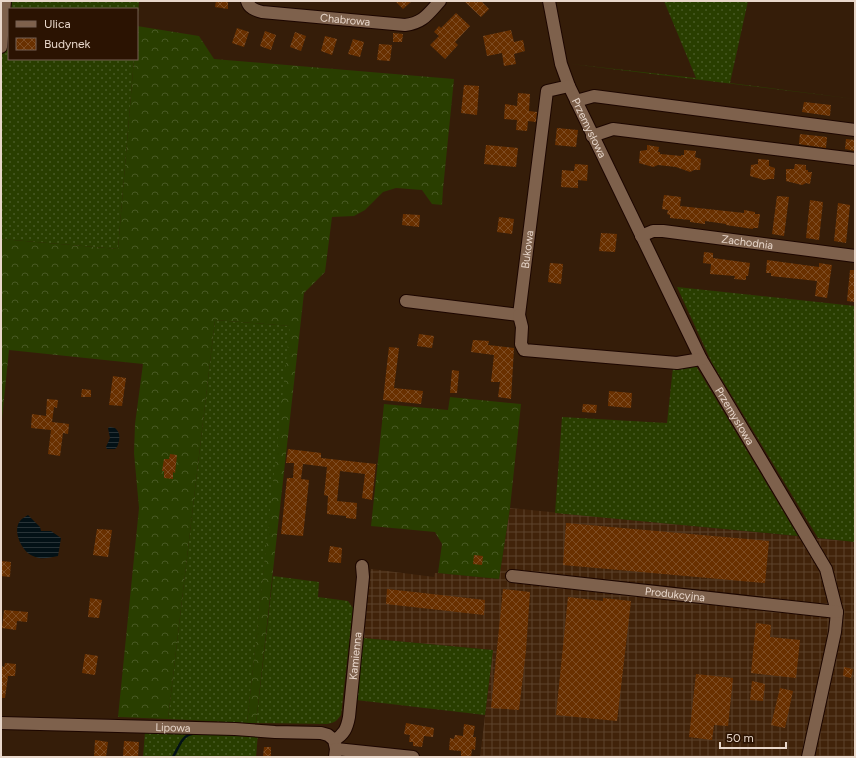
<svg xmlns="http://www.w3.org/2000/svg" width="856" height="758" font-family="Figtree,sans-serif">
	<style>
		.industrial { fill: url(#industrial-grid) }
		.grass { fill: url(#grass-dots) }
		.forest { fill: url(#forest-crowns) }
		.water { fill: url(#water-rules) }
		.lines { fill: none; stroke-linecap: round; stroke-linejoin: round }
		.stream { stroke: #031116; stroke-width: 2.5 }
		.building { fill: url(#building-cross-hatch) }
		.minor-casing { stroke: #1c0600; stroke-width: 14 }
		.minor { stroke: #7e614c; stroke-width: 12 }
		.labels { text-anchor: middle; stroke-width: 3.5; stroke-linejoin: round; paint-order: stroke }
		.street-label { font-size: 11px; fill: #e8d7cb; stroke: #2b1302 }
	</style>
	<defs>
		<pattern id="industrial-grid" width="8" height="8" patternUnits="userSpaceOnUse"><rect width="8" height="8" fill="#41230a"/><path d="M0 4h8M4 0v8" fill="none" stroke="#5c422c"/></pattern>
		<pattern id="grass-dots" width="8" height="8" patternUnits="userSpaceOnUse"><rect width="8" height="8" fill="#293e00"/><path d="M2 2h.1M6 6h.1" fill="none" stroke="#485924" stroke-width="1.8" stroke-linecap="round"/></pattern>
		<pattern id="forest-crowns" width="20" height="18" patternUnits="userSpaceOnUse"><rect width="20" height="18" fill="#293e00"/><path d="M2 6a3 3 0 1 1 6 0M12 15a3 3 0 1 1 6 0" fill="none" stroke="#485924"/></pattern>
		<pattern id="water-rules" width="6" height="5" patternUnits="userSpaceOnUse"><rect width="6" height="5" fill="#031116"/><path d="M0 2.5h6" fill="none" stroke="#283337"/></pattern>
		<pattern id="building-cross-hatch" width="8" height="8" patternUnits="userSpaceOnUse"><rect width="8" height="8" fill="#693000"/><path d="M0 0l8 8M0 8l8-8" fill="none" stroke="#7e4d24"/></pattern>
	</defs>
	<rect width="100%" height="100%" fill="#351d09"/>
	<polygon class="industrial" points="510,508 855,542 855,757 480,757 493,650 363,638 371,569 434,577 435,573 438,573 499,579"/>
	<g class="grass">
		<polygon points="1,1 139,1 137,30 137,9 9,9 9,59 134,59 118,249 1,239"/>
		<polygon points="664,1 748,1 730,83 855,99 571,64 696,78"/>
		<polygon points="677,287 855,306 855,542 818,538 712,363"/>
		<polygon points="215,320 291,326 247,723 168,719"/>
		<polygon points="696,366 798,536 555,513 562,417 667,423 673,367"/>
		<path d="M273,576L319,582L318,597L348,601L353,608L341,715C337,721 334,723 327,724L256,723Z"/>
		<polygon points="363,638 493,650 485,715 356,700"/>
		<polygon points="145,732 258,734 256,757 143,757"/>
	</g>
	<g class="forest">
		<polygon points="137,26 199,36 214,59 454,79 443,189 442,205 432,204 422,190 396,188 383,192 365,210 354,216 332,217 325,272 304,293 256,723 247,723 290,326 215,320 168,719 118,717 139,508 134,453 135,424 143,364 9,350 1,428 1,239 118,249 134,59 137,59"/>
		<polygon points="450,397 521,404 510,508 499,579 438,573 442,544 435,532 371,526 384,404 448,410"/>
	</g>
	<g class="water">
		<path d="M110,427L115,428C121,433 120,440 117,447L115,449H107L106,447L110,438L108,428Z"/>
		<path d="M28,515L40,527L41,531H51L61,538L58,556C49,558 41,560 33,556C22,552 12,531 20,521C21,519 25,517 28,515Z"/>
	</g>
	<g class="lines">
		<path class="stream" d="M173,757C178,749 182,735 192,734"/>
	</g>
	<g class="building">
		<polygon points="216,1 228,1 228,9 215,7"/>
		<polygon points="395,1 412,1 403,9"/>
		<polygon points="464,1 481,1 489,9 481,17"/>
		<polygon points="456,13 470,26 455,42 458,45 445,59 430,45 439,36 434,32 439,26 441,28"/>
		<polygon points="237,28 249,32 244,47 232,43"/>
		<polygon points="511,30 514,42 523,40 525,51 514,54 516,64 504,66 502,53 487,56 483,36"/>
		<polygon points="265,31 276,35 271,50 260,46"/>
		<polygon points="295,32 306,36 301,51 290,47"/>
		<polygon points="393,33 403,34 402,42 393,42"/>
		<polygon points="325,36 337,39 332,55 321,51"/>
		<polygon points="353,39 364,42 360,57 348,54"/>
		<polygon points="379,44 392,45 390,61 377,60"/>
		<polygon points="464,85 479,86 477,115 461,113"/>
		<polygon points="518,93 530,94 529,111 537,112 536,122 528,121 527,131 516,130 517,120 504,119 505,104 517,106"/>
		<polygon points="804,102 831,105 830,116 802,112"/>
		<polygon points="557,128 578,130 576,147 555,145"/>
		<polygon points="800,134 827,137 826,148 799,144"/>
		<polygon points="846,139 855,140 855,151 845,149"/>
		<polygon points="486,145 518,148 516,167 484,164"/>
		<polygon points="647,145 659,147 658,152 660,152 660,154 671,155 681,156 681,155 684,155 684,150 696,151 695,157 701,159 700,170 694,170 690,172 676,167 658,165 653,167 639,163 640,151 647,150"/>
		<polygon points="758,159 769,160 769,166 775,168 774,179 769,179 764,180 750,176 751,165 758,164"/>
		<polygon points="575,164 588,165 587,181 578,180 578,188 561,187 562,170 574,171"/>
		<polygon points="795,164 806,165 806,170 808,170 808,172 812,172 810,184 806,183 802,185 786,181 786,169 794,169"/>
		<polygon points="664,195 681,197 680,206 744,213 744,210 755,212 755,214 760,214 758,228 753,228 753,229 726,225 726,224 705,221 705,224 690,222 690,220 670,218 670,215 667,214 668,210 662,209"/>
		<polygon points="777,196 789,197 784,236 772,234"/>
		<polygon points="810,200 823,202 819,240 806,238"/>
		<polygon points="838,203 850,205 846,243 834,241"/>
		<polygon points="403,214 420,215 419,227 402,225"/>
		<polygon points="499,217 514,219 512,234 497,232"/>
		<polygon points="601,233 617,234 615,252 599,251"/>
		<polygon points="704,252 713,253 713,258 750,263 748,276 746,276 746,280 734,279 735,276 710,274 711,264 703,263"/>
		<polygon points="767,260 819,267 819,263 832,265 827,298 815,296 817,281 771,276 771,273 766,273"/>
		<polygon points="550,263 563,264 561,284 548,282"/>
		<polygon points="850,270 855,270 855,302 847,301"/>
		<polygon points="419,334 434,336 432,348 417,346"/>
		<polygon points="473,340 489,341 488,345 514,348 511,399 498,397 500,382 491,382 494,355 471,352"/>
		<polygon points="389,347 399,348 394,388 423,391 421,404 383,400"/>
		<polygon points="452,370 459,371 457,393 450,393"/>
		<polygon points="113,376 126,378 122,406 109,405"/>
		<polygon points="82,389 91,390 91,397 81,397"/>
		<polygon points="609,391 632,393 631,408 608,406"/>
		<polygon points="47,399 58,400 57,408 54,407 52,422 69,424 68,434 63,433 60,456 48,454 51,430 31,428 32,414 46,416"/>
		<polygon points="583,404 597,405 596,413 582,412"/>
		<polygon points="288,449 321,453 321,458 376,464 372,500 362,498 365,474 340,471 337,501 357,503 356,519 346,518 346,516 327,514 328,496 324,495 327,467 303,464 301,479 309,480 303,536 281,534 287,478 293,478 294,463 286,463"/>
		<polygon points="170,454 177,455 175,473 173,472 173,479 164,478 164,471 162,471 164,459 169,459"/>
		<polygon points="566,523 769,541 765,583 563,565"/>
		<polygon points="97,529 112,530 108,557 93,555"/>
		<polygon points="330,546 342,548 341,563 328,562"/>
		<polygon points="474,555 483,556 482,565 473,564"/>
		<polygon points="1,561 11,562 10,577 1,576"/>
		<polygon points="387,589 485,600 484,615 386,604"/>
		<polygon points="503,589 530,592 526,650 519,710 491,708"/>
		<polygon points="568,597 603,601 603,598 631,601 617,721 556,715"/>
		<polygon points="90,598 102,600 99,618 88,617"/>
		<polygon points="4,610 28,612 27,622 17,621 16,630 2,628"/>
		<polygon points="756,623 771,625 770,637 800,640 796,678 751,673"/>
		<polygon points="85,654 98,656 95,675 82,673"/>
		<polygon points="5,663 16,664 15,676 8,676 5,698 1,698 1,666 4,667"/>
		<polygon points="844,667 853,669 851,678 843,676"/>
		<polygon points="696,674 733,678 728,726 714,725 712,740 689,737"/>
		<polygon points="752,681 765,684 763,701 750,700"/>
		<polygon points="780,688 793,691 785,728 771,725"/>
		<polygon points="406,723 434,728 433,737 424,736 422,747 413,746 413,742 409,742 410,735 404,734"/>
		<polygon points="464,724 475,726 473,737 476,737 475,750 472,749 471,757 461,756 461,751 449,750 450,738 454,739 455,735 463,736"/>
		<polygon points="95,740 108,742 106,757 94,757"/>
		<polygon points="124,741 139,742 138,757 123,757"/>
		<polygon points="264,747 271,747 271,757 263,757"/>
	</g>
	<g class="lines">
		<g class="minor-casing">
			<g id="minor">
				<path id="s1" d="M247,1C249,8 255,10 262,12L405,25C423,23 428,14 440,1"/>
				<path id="s2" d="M549,1L561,64L569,86L701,359L826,569L837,612L835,632L808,757"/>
				<polyline points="1,47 5,1"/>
				<polyline points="576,101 594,96 855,130"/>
				<polyline points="592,136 613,129 855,159"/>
				<path id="s3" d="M641,236L653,231H663L855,256"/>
				<path id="s4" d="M406,301L519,315L547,91L569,86"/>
				<polyline points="519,315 522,327 521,344 524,350 677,363 701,359"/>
				<path id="s5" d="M512,576L837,612"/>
				<path id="s6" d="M1,723L235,729L275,732L321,733L328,735L334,740L336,749L335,757"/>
				<path id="s7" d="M334,740C344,735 347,728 349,717L363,577L362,566"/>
				<polyline points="336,749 413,757"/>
			</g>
		</g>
		<use href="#minor" class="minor"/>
	</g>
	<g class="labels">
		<g class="street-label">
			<text dy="4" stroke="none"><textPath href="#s1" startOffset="103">Chabrowa</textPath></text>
			<text dy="4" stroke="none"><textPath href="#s2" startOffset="134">Przemysłowa</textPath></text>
			<text dy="4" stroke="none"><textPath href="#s3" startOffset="108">Zachodnia</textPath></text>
			<text dy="4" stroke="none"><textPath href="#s4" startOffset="180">Bukowa</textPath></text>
			<text dy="4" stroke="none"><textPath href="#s2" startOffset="457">Przemysłowa</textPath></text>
			<text dy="4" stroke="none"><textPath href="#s5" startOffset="164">Produkcyjna</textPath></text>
			<text dy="4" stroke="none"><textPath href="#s7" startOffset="90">Kamienna</textPath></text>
			<text dy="4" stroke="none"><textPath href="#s6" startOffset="172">Lipowa</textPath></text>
		</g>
	</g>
	<rect width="856" height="758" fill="none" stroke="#e8d7cb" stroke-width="4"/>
	<rect x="8" y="8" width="130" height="52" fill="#2b1302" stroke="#776152"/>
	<rect x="16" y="21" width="20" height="6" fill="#7e614c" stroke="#776152"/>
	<text x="44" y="28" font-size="12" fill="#e8d7cb">Ulica</text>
	<rect x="16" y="38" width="20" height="12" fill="url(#building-cross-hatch)" stroke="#776152"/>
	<text x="44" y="48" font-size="12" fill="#e8d7cb">Budynek</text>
	<path d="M720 742v6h66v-6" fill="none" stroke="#e8d7cb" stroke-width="2"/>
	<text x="726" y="742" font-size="12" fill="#e8d7cb" stroke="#2b1302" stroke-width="3" paint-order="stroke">50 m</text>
</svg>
